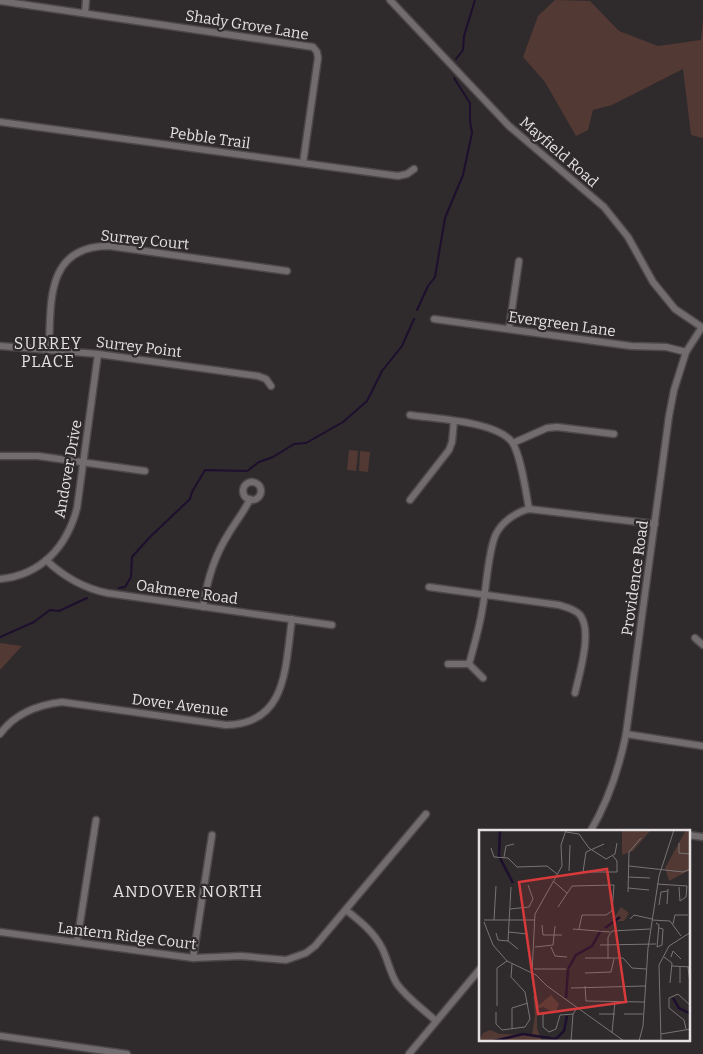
<svg xmlns="http://www.w3.org/2000/svg" width="703" height="1054" font-family="Bitter,serif">
	<style>
		.green { fill: #523933 }
		.lines { fill: none; stroke-linecap: round; stroke-linejoin: round }
		.stream { stroke: #1d0f2d; stroke-width: 2 }
		.minor-casing { stroke: #4d484a; stroke-width: 9 }
		.minor { stroke: #726c6e; stroke-width: 6 }
		.labels { text-anchor: middle; stroke-width: 4.5; stroke-linejoin: round; paint-order: stroke }
		.street-label { font-size: 15px; fill: #e5e1e3; stroke: #2f2a2c }
		.neighbourhood-label { font-size: 16px; letter-spacing: 1px; fill: #e5e1e3; stroke: #2f2a2c }
		.inset-river { fill: none; stroke: #1d0f2d; stroke-width: 2.5 }
		.inset-road { fill: none; stroke: #787375; stroke-width: 1 }
		.view { fill: #d83a3b; fill-opacity: 0.15; stroke: #d83a3b; stroke-width: 2.5 }
		.inset-edge { fill: none; stroke: #e5e1e3; stroke-width: 2.5 }
	</style>
	<rect width="100%" height="100%" fill="#2f2a2c"/>
	<g class="green">
		<polygon points="555,0 590,1 619,31 658,46 701,40 703,19 703,138 691,135 683,69 612,105 593,110 588,130 576,136 545,82 523,57 538,16"/>
		<polygon points="349,450 358,451 356,471 347,470"/>
		<polygon points="360,451 370,452 368,472 359,471"/>
		<polygon points="0,643 22,646 0,670"/>
	</g>
	<g class="lines">
		<g class="stream">
			<polyline points="456,59 463,50 464,36 475,0"/>
			<polyline points="417,310 428,286 435,277 445,218 463,175 472,133 470,121 470,103 454,78"/>
			<polyline points="119,588 125,587 131,577 132,557 150,537 190,499 192,492 205,470 247,471 259,462 273,457 294,444 306,443 343,422 367,401 382,371 402,346 414,319"/>
			<polyline points="0,637 34,622 50,610 59,611 87,598"/>
		</g>
		<g class="minor-casing">
			<g id="minor">
				<polyline points="390,0 509,126 604,207 628,237 653,282 675,309 703,328"/>
				<polyline points="0,1 313,47 317,52 318,58 303,163"/>
				<polyline points="85,13 86,0"/>
				<polyline points="0,122 398,176 407,174 414,169"/>
				<polyline points="434,319 631,346 666,347 686,352"/>
				<polyline points="509,329 519,261"/>
				<polyline points="0,346 98,354 258,376 266,379 271,386"/>
				<path d="M49,350C51,303 45,246 109,246L287,271"/>
				<path d="M410,415C435,419 496,421 512,442C521,455 526,493 529,509"/>
				<polyline points="513,443 547,428 557,427 614,434"/>
				<polyline points="0,456 38,456 145,471"/>
				<circle cx="252" cy="491" r="9"/>
				<polyline points="410,500 449,450 452,442 454,421"/>
				<path d="M46,560C64,577 83,588 107,593L332,625"/>
				<path d="M0,579C42,575 67,546 77,508L98,354"/>
				<path d="M429,587L559,605C566,607 575,609 580,615C593,631 579,675 575,693"/>
				<path d="M203,607C207,580 214,556 229,533C236,521 244,512 250,499"/>
				<polyline points="695,638 703,645"/>
				<polyline points="448,664 469,664 483,678"/>
				<path d="M469,664C474,646 479,629 482,611C486,592 488,550 496,534C502,522 516,512 529,509L655,524"/>
				<path d="M0,734C15,713 37,705 62,702L226,725C288,724 285,666 292,619"/>
				<polyline points="626,734 703,746"/>
				<path d="M590,832C609,800 619,769 626,734L669,416L674,390L686,352L702,327"/>
				<polyline points="689,835 703,837"/>
				<path d="M346,910C360,921 374,932 382,948C388,960 390,973 397,984C408,999 423,1009 436,1021"/>
				<polyline points="0,932 193,958 241,956 286,960 306,953 315,946 426,814"/>
				<polyline points="77,942 96,820"/>
				<polyline points="193,958 212,835"/>
				<polyline points="0,1036 127,1054"/>
				<polyline points="409,1054 480,969"/>
			</g>
		</g>
		<use href="#minor" class="minor"/>
	</g>
	<g class="labels">
		<g class="street-label">
			<text transform="translate(247 25) rotate(9)" y="5">Shady Grove Lane</text>
			<text transform="translate(210 138) rotate(8)" y="5">Pebble Trail</text>
			<text transform="translate(559 152) rotate(41)" y="5">Mayfield Road</text>
			<text transform="translate(145 240) rotate(6)" y="5">Surrey Court</text>
			<text transform="translate(562 324) rotate(8)" y="5">Evergreen Lane</text>
			<text transform="translate(139 347) rotate(7)" y="5">Surrey Point</text>
			<text transform="translate(68 469) rotate(-80)" y="5">Andover Drive</text>
			<text transform="translate(635 578) rotate(-82)" y="5">Providence Road</text>
			<text transform="translate(187 592) rotate(8)" y="5">Oakmere Road</text>
			<text transform="translate(180 705) rotate(7)" y="5">Dover Avenue</text>
			<text transform="translate(127 936) rotate(7)" y="5">Lantern Ridge Court</text>
		</g>
		<g class="neighbourhood-label">
			<text x="48" y="349">SURREY<tspan x="48" dy="18">PLACE</tspan></text>
			<text x="188" y="897">ANDOVER NORTH</text>
		</g>
	</g>
	<g transform="translate(479 830)">
		<rect width="211" height="211" fill="#2f2a2c"/>
		<path d="M143,0H172L154,21L143,25ZM207,0H211V40L190,51L186,38ZM142,77L150,83L145,91H133ZM72,165L80,174L76,183L64,177L58,179V198L63,211H0L4,203L11,200L21,204L53,205L56,186L54,166L58,167L60,175Z" fill="#523933"/>
		<path class="inset-river" d="M21,0L20,26L34,53M126,98L141,87M89,139L97,125L113,116L122,100M87,168L89,140M194,168L200,178L212,184M15,211L44,204L77,209L85,201L88,186"/>
		<path class="inset-road" d="M87,2L100,4L110,18L127,29L136,24L138,13M200,13V23L212,24M125,14L107,22L104,42H138V31L134,26M12,18L15,27L29,28L38,37L68,36L78,44M25,27L27,16L35,14M150,36L204,42L212,39M90,41L91,15M149,47L171,48M74,51L88,63M178,54L208,56L207,67L201,71L200,57M32,57L29,111L39,119M149,58L170,60M149,62L150,22L162,8M188,74L189,59M180,75L182,62L189,61M79,77L93,56L135,55L133,81L127,85H103L100,99M31,79L50,77L54,69L49,55M151,89L155,85L173,89M5,90H56M15,90L17,56M173,90L191,91L202,106M5,92L14,115L28,131L57,145L68,156L145,211M177,93L180,95L178,117L183,115L184,99L180,98M194,94L196,85H209M63,95L64,105H83M94,99L131,102M29,102L49,104M17,103L19,110L29,111M121,115L177,114M56,117L74,115L76,96M72,117L76,126L88,127M185,127L193,133L191,153M192,127L194,121L202,129M106,128H144L153,138L167,139M129,129V107L133,101L171,99M193,136L212,137M209,137L211,154M55,139H87M53,143L56,84L83,36L82,15L87,0M106,143L132,142L135,129M201,153V137M106,156L107,171L165,172M92,158L166,156M18,176V138L28,131M17,182V194L23,200L46,197L51,189L46,162L32,147L33,134M64,184V197L70,202L77,199L81,185L94,184M120,184H136M145,184H164M33,199V178L49,173M207,199L205,190L190,178V168L199,164L212,176M133,203L136,171M182,204L212,199M92,211L94,184L98,178M160,211L164,196L169,118L180,46L195,0M182,211L180,135L190,116L212,102"/>
		<path class="view" d="M128,39L147,172L59,184L40,52Z"/>
		<rect width="211" height="211" class="inset-edge"/>
	</g>
</svg>
